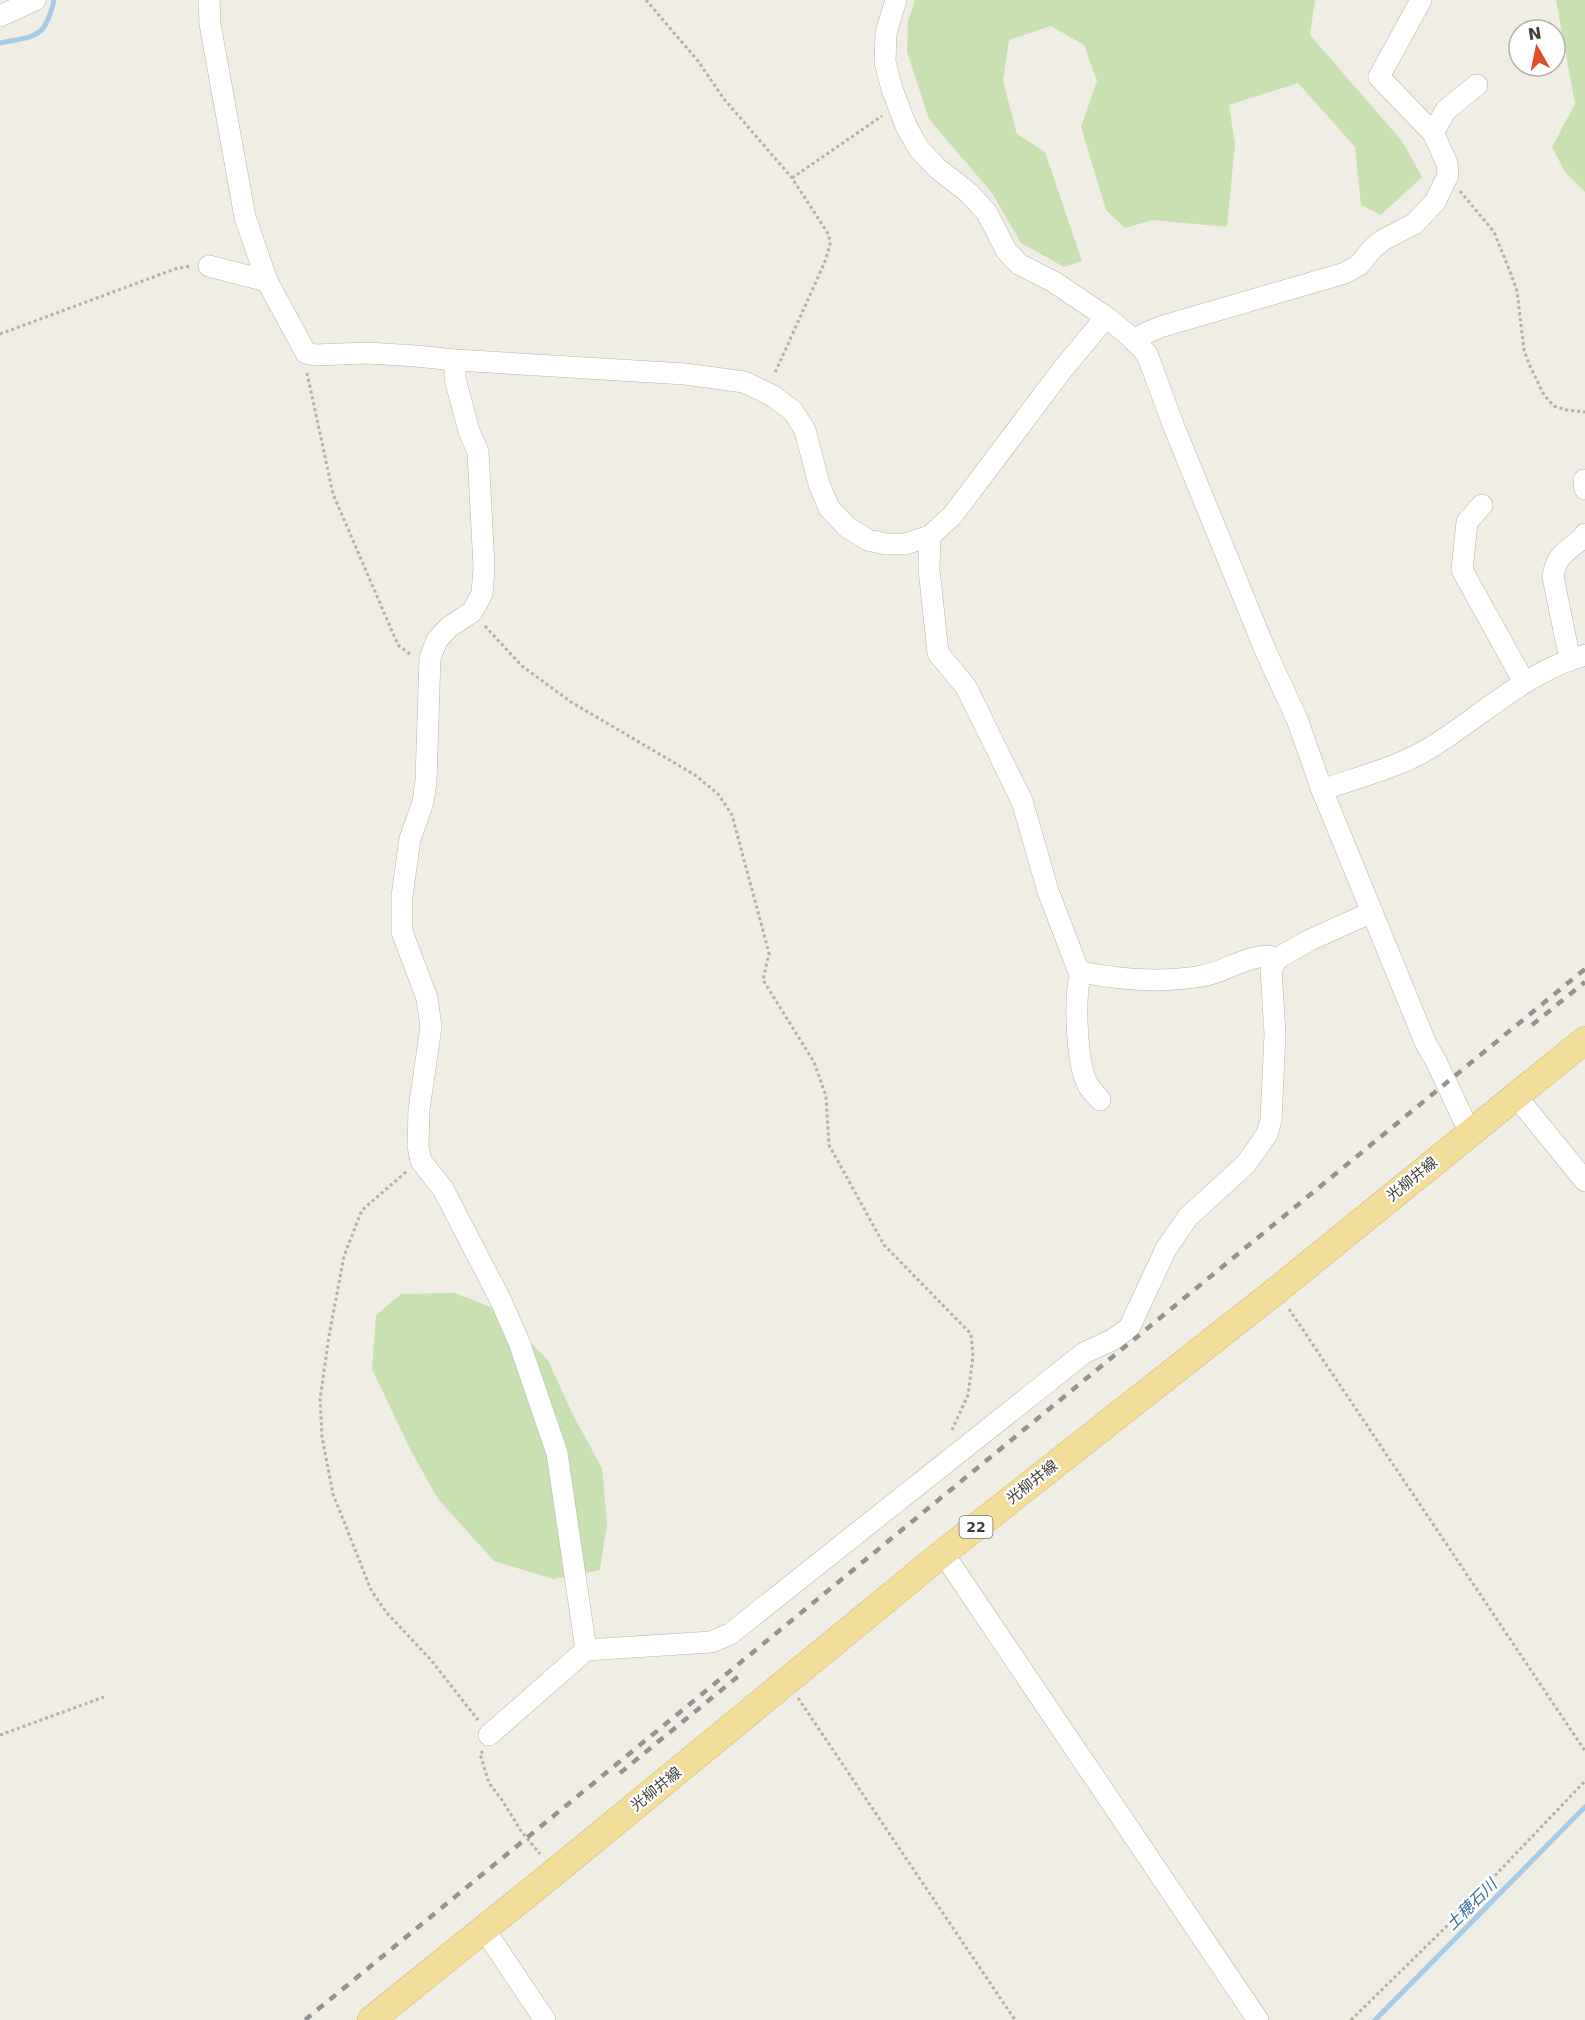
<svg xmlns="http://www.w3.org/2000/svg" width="1585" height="2020" font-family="'DejaVu Sans','Noto Sans JP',sans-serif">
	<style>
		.green { fill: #c9e0b1 }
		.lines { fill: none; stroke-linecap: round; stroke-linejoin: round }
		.stream { stroke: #a7cae7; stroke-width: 5 }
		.minor-casing { stroke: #bab5a8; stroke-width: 22 }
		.major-casing { stroke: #d5ba6e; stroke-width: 28 }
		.path { stroke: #bab09b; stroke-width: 3; stroke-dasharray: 3 3; stroke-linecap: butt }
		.minor { stroke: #fff; stroke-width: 21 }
		.major { stroke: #f2dd9b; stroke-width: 27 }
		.rail { stroke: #939393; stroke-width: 4.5; stroke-dasharray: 8 8; stroke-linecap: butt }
		.labels { text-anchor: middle; stroke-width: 4.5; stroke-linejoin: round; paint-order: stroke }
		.shield { fill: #fff; stroke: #7a7772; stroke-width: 1.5 }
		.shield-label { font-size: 14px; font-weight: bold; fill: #413d35 }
		.street-label { font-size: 15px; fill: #413d35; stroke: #fff }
		.water-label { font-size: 16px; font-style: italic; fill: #3b72a0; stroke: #fff }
	</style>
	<rect width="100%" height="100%" fill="#f0ede5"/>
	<g class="green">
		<polygon points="915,0 1315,0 1310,35 1402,141 1422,177 1381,215 1361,205 1355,147 1298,83 1229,105 1235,144 1227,227 1153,220 1125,228 1106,210 1081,127 1097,81 1084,45 1051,26 1009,40 1003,81 1017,134 1045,152 1082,261 1064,267 1021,243 992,193 929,119 907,52 908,21"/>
		<polygon points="1556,0 1585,0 1585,192 1565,172 1552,147 1575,104"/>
		<polygon points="455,1293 498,1310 548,1360 572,1413 602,1468 607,1523 600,1570 553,1579 494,1561 438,1499 411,1451 372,1369 376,1315 401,1294"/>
	</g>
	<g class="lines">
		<g class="stream">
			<path d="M0,43C36,36 45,39 54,0"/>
			<polyline points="1375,2020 1585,1807"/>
		</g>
		<g class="minor-casing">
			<g id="minor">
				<polyline points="209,0 210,24 245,217 267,281 306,353 315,355 367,353 416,356 455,360 685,374 744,382 773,396 793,411 805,430 819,484 829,508 847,527 868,540 886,544 905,544 930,536 952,516 1062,370 1106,317"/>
				<polyline points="896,0 886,33 885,62 892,89 906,126 919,149 937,168 969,193 987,213 1006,250 1019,264 1054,282 1106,317 1132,338 1147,354 1174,427 1266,652 1297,719 1322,790 1426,1044 1436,1061 1470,1133"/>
				<polyline points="0,16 35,0"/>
				<polyline points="1433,133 1446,110 1477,85"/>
				<polyline points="209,266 267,281"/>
				<polyline points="1134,341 1144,334 1160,327 1345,273 1359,265 1373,248 1383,240 1414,224 1435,202 1448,175 1447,163 1433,133 1379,77 1421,0"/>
				<polyline points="455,360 455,379 469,431 478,452 484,567 482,594 472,612 449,627 437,640 430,658 426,781 423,802 410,839 402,896 402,932 427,998 431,1027 419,1109 418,1146 421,1161 443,1189 500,1299 519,1342 557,1453 586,1650"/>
				<polyline points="1584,480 1585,489"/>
				<polyline points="1482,505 1467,522 1462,570 1524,682"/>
				<path d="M930,536L929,569L938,653L966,687L1022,801L1048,891L1077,967L1081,972C1121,980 1162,983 1202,976C1227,972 1253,950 1278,958"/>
				<path d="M1570,660L1553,577C1555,556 1567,551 1583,538L1585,534"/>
				<path d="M1322,790C1356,778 1403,766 1433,746C1483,715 1527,671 1585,655"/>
				<path d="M1081,972C1074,997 1076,1062 1088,1085C1091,1090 1096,1095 1100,1100"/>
				<polyline points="1516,1096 1585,1181"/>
				<polyline points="943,1553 1258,2020"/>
				<polyline points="489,1735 586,1650 711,1642 730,1634 1084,1353 1112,1340 1129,1328 1166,1249 1188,1217 1246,1164 1267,1134 1271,1120 1275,1034 1271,969 1278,958 1310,940 1372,912"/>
				<polyline points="484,1929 545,2020"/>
			</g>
		</g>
		<g class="major-casing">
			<polyline id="major" points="371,2020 556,1871 943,1553 1277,1290 1585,1040"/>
		</g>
		<g class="path">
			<polyline points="646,0 698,61 724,99 792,178 829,235 830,245 824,264 774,375"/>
			<polyline points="792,178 882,116"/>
			<polyline points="1460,191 1494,232 1511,274 1517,291 1524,350 1529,364 1544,395 1554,406 1567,410 1585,412"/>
			<polyline points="0,334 175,269 190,266"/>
			<polyline points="307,373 333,494 398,645 411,655"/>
			<polyline points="485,626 522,666 571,702 695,775 718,794 732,815 769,953 763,980 814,1062 826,1096 829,1145 884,1245 971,1334 973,1356 968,1395 951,1432"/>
			<polyline points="406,1172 362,1210 344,1256 329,1336 320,1399 322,1437 333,1494 371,1590 386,1612 431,1660 478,1720"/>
			<polyline points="1289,1309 1585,1751"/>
			<polyline points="798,1698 1015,2020"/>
			<polyline points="0,1735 104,1697"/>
			<polyline points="483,1751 480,1754 489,1783 502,1800 521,1831 540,1854"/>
			<polyline points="1351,2020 1447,1926 1585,1781"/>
		</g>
		<use href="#minor" class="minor"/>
		<use href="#major" class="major"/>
		<g class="rail">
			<polyline points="1532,1025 1585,982"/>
			<polyline points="620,1773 741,1674"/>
			<polyline points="305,2020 1585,969"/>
		</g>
	</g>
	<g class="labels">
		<rect class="shield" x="959.5" y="1516" width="33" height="22" rx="4.5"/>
		<g class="shield-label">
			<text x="976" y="1532">22</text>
		</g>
		<g class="street-label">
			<text transform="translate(1412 1179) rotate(-39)" y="5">光柳井線</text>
			<text transform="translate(1032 1482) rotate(-38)" y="5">光柳井線</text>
			<text transform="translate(656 1789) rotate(-39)" y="5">光柳井線</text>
		</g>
		<g class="water-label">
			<text transform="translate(1471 1904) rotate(-45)" y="6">土穂石川</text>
		</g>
	</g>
	<g transform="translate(1537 48) rotate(351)"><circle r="28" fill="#ffffff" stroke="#b3b1ae" stroke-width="1.5"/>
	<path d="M0-4.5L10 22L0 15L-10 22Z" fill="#e14d2b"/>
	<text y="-9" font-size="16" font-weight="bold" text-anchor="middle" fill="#413d35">N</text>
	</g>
</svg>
